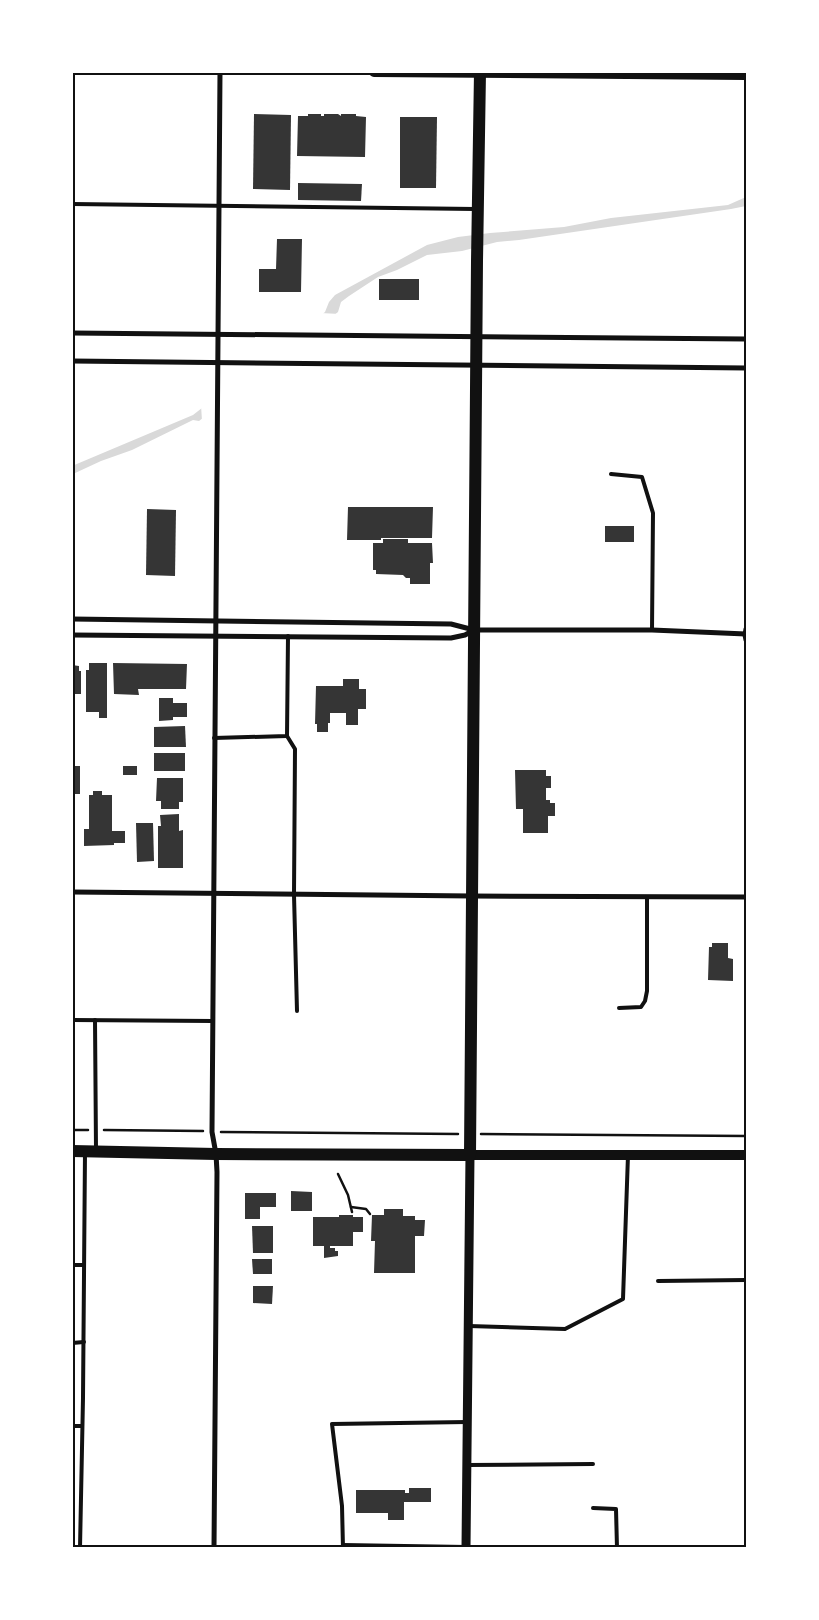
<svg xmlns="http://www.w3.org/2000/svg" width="819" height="1620" font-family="'Crimson Pro',serif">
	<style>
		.water { fill: #d9d9d9 }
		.pier { fill: #fff }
		.building { fill: #353535 }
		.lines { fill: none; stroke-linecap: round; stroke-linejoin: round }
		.path { stroke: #111; stroke-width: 2.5 }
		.service { stroke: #111; stroke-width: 4 }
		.minor { stroke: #111; stroke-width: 5 }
		.tertiary { stroke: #111; stroke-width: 9 }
		.secondary { stroke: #111; stroke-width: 10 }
		.primary { stroke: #111; stroke-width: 12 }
		.neatline { fill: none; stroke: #111; stroke-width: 2 }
	</style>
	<rect width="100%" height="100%" fill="#fff"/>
	<polygon class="water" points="746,197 746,206 731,209 519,240 497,242 462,251 427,255 397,270 378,277 349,296 341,302 338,312 199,421 193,420 132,450 101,461 73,474 72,466 193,415 325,312 329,302 335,295 427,245 458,237 490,233 564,227 611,218 728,205"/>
	<polygon class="pier" points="320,313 340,314 202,421 201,405"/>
	<g class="building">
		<polygon points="254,114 291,115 290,190 253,189"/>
		<polygon points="308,114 321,114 321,116 324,116 324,114 338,114 341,116 341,114 356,114 356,116 366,117 365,157 297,156 298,116 308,116"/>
		<polygon points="400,117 437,117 436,188 400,188"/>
		<polygon points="298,183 362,184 361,201 298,200"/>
		<polygon points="277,239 302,239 301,292 259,292 259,269 276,269"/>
		<rect x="379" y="279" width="40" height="21"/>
		<polygon points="348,507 433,507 432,538 381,538 381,540 347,540"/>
		<polygon points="147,509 176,510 175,576 146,575"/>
		<rect x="605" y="526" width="29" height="16"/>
		<polygon points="383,539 408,539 408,543 432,543 433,563 430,563 430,584 410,584 410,578 406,578 403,575 376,574 376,570 373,570 373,543 383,543"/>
		<polygon points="89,663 107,663 107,718 99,718 99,712 86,712 86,670 89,670"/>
		<polygon points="113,663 187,664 186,689 138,689 139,695 114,694"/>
		<polygon points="72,665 79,666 79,671 81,671 81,694 72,694"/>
		<polygon points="343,679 359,679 359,689 366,689 366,709 358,709 358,725 346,725 346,713 330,713 330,723 328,723 328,732 317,732 317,724 315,724 316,686 343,686"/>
		<polygon points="159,698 173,698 173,703 187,703 187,717 173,717 173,720 159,721"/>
		<polygon points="185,726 186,747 154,747 154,727"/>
		<rect x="154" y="753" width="31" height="18"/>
		<rect x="72" y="766" width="8" height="28"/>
		<rect x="123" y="766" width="14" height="9"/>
		<polygon points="515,770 546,770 546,776 551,776 551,788 546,788 546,800 550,800 550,803 555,803 555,816 548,816 548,833 523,833 523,809 516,809"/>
		<polygon points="157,778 183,778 183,802 179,802 179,809 161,809 161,801 156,801"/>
		<polygon points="93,791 102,791 102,795 112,795 112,831 125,831 125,843 114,843 114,845 84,846 84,829 89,829 89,795 93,795"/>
		<polygon points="179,814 179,831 183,830 183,868 158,868 158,826 161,826 160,815"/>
		<polygon points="136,823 153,823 154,861 137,862"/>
		<polygon points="712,943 728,943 728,958 733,959 733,981 708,980 709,947 712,947"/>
		<polygon points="291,1191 312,1192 312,1211 291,1211"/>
		<polygon points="245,1193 276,1193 276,1207 260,1207 260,1219 245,1219"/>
		<polygon points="384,1209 403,1209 403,1216 415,1216 415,1220 425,1220 424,1236 415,1236 415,1273 374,1273 375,1241 371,1241 372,1215 384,1215"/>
		<polygon points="339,1215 353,1215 353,1217 363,1217 363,1232 353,1232 353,1246 330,1246 330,1248 335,1248 335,1251 338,1251 338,1256 324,1258 324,1246 313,1246 313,1217 339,1217"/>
		<polygon points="252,1226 273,1226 273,1253 253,1253"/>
		<polygon points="252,1259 272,1259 272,1274 253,1274"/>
		<polygon points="253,1286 273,1286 272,1304 253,1303"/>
		<polygon points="409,1488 431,1488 431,1502 404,1502 404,1520 388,1520 388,1513 356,1513 356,1490 405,1490 405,1493 409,1493"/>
	</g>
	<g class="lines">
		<g class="path">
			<polyline points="72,1130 88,1130"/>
			<polyline points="104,1130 203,1131"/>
			<polyline points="221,1132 458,1134"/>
			<polyline points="481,1134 746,1136"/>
			<polyline points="338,1174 348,1195 352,1212"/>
			<polyline points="351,1207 366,1209 370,1214"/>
		</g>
		<g class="service">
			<polyline points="72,204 475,209"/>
			<polyline points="611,474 642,477 653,513 652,630"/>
			<polyline points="287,736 295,749 294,895 297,1011"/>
			<polyline points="214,738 287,736 288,636"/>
			<polyline points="619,1008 641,1007 645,1001 647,991 647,897"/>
			<polyline points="72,1020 213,1021"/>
			<polyline points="95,1020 96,1150"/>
			<polyline points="72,1265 84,1265"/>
			<polyline points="658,1281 746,1280"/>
			<polyline points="469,1326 565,1329 623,1299 628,1155"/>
			<polyline points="72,1343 84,1342"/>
			<polyline points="72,1426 82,1426"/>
			<polyline points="467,1465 593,1464"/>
			<polyline points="593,1508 616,1509 617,1548"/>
			<polyline points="343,1545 466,1547"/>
			<polyline points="80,1548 83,1398 85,1152"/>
			<polyline points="343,1548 342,1506 332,1424 467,1422"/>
		</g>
		<g class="minor">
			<polyline points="72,333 746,339"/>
			<polyline points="72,361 746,368"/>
			<polyline points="72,619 451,624 474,630 652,630 746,634"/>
			<polyline points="746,629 745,635 746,640"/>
			<polyline points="72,635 451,638 465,635 474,630"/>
			<polyline points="72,892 472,896 746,897"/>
			<polyline points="214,1548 217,1172 216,1154 212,1132 220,72"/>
		</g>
		<polyline class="tertiary" points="466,1548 470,1155"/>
		<g class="secondary">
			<polyline points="374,72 746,75"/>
			<polyline points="470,1155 746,1155"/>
		</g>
		<polyline class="primary" points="72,1151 216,1154 470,1155 477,261 480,72"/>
	</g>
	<rect width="819" height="1620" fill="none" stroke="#ffffff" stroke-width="148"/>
	<rect x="74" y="74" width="671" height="1472" class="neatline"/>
</svg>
